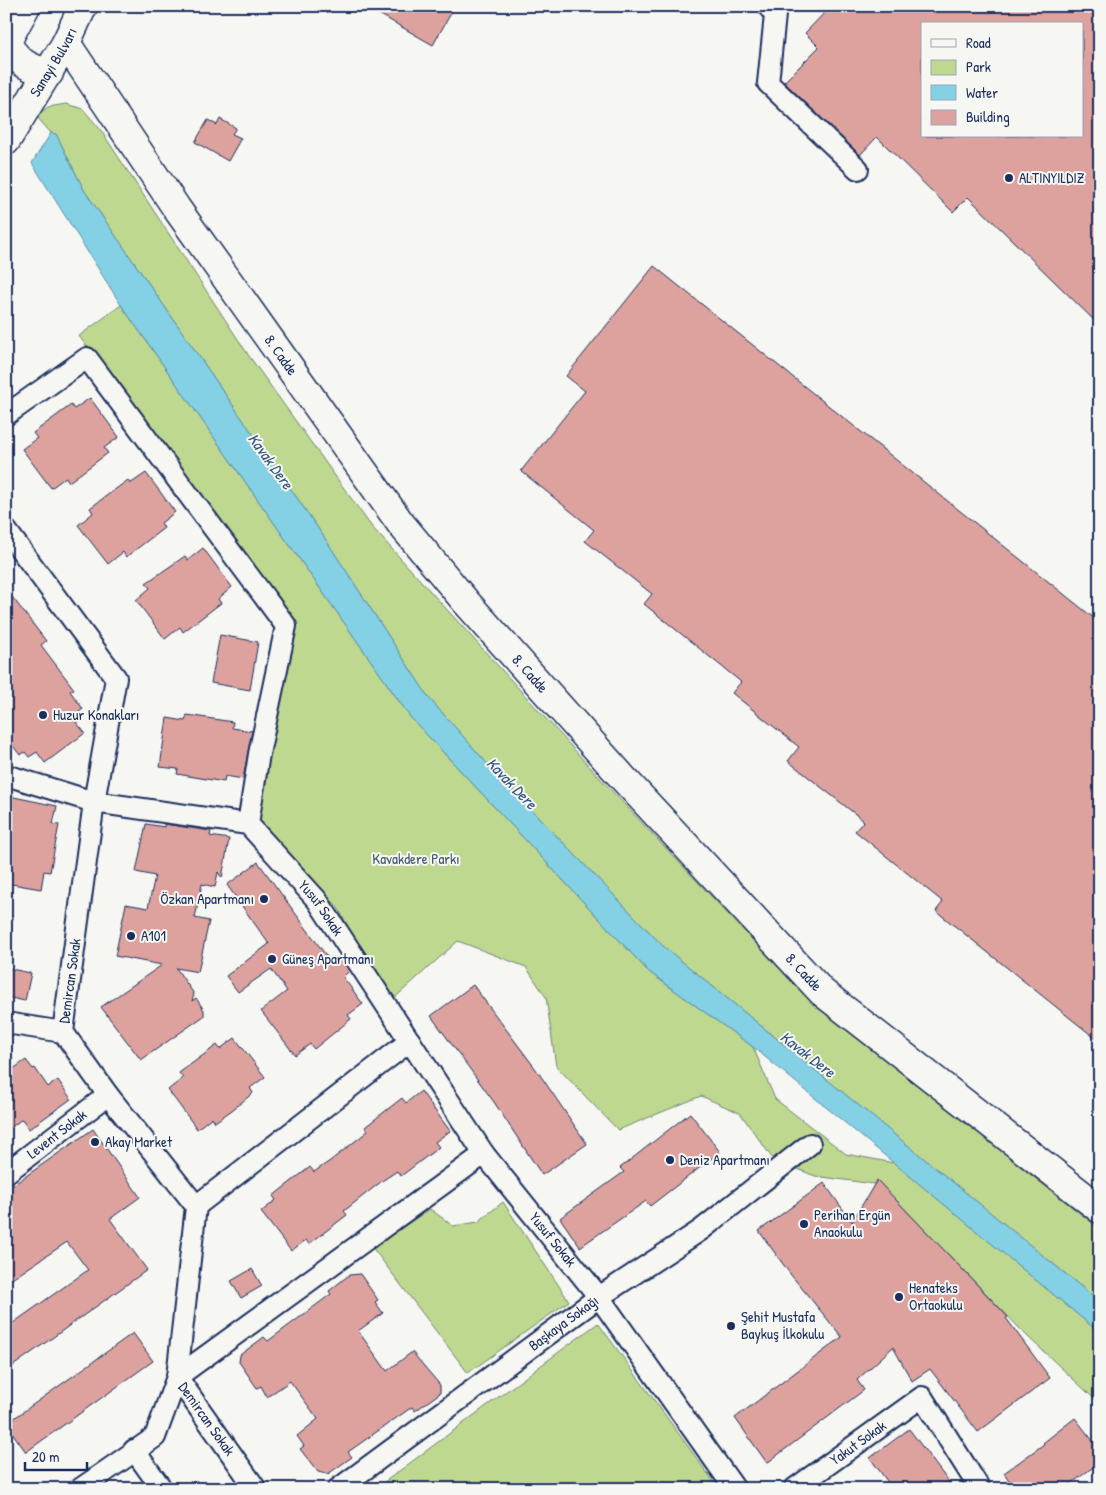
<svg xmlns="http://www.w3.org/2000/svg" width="1106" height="1495" font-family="'Patrick Hand',sans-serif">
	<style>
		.green { fill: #bfd88f; stroke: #6d8476 }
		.water { fill: #84d0e4; stroke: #5a90ae }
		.building { fill: #dda29e; stroke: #1b2f5e; fill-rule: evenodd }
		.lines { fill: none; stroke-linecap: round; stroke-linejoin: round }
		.street-casing { stroke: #1b2f5e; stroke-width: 24 }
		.secondary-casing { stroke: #1b2f5e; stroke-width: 31 }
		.street { stroke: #f6f6f2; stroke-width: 20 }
		.secondary { stroke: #f6f6f2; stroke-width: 28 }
		.poi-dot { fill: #1b2f5e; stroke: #f6f6f2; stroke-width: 2 }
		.labels { text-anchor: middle; stroke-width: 4; stroke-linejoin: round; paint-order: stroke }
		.street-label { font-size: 15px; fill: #1b2f5e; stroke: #f6f6f2 }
		.poi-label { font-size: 15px; fill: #1b2f5e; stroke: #f6f6f2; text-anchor: start }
		.park-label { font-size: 15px; fill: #44596a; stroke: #f6f6f2 }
		.water-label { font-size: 16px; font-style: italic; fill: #355780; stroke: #f6f6f2 }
	</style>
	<rect width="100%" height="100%" fill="#f6f6f2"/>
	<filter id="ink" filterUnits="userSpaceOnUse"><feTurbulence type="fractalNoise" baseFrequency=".02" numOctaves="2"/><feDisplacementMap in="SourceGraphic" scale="10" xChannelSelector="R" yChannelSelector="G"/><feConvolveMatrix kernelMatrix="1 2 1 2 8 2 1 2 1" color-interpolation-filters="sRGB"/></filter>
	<g filter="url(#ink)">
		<g class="green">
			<polygon points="66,104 83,109 100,129 249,356 371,526 609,788 813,1004 1100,1229 1100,1302 663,946 493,770 429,698 324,537 84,190 56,134 51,133 36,116 48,107"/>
			<polygon points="121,305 411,718 649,972 753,1047 775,1099 846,1154 894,1163 1100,1333 1100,1404 1027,1336 881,1185 815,1176 773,1159 740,1113 701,1096 618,1130 556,1066 546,997 526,967 458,941 389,1003 337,906 256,824 291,624 79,336"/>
			<polygon points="503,1202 569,1301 468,1373 372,1247 430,1209 453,1226 478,1222"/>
			<polygon points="598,1323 719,1489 375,1489"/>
		</g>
		<polygon class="water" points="51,133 56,134 84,190 324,537 429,698 493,770 663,946 1100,1302 1100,1333 753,1047 649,972 411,718 121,305 32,163"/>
		<g class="building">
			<polygon points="365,6 455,6 433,45"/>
			<path d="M831,6H1100V326L968,197L953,212L877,137L860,155L784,82L819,47L805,33ZM922,24H1082V136H922Z"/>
			<polygon points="220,119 236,128 232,134 241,138 228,161 195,142 208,120 217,125"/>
			<polygon points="654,266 1100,623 1100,1042 936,911 943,902 855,831 864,821 788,761 799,747 732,693 741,682 644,604 652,594 585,541 594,530 521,471 585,391 566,376"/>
			<polygon points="90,398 119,437 104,448 108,453 69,482 66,477 51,488 22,449 37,438 33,433 71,405 74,409"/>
			<polygon points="146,473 175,512 161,523 164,528 126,557 123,552 108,564 78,525 93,513 90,508 128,480 130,484"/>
			<polygon points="203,548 232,587 218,599 221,603 183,632 180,627 165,639 136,600 150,588 146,583 185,556 188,560"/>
			<polygon points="6,589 46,641 41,645 74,689 70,691 83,709 79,712 83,718 76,722 85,733 45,763 37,752 29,757 25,752 20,755 6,737"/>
			<polygon points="220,635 258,642 250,690 211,683"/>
			<polygon points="187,715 233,722 232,728 252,731 243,779 225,776 224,782 177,774 178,769 160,767 167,718 185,721"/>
			<polygon points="9,796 57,806 53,824 59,825 50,872 44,871 41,889 6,883 6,808"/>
			<polygon points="146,824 164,827 164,824 211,831 210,836 229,839 222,878 218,872 215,887 202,884 195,918 209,921 198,972 176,968 194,994 192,1001 196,998 204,1010 204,1016 141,1060 101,1007 162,965 115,956 126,904 148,908 155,876 136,872"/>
			<polygon points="258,862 333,965 341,959 349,971 343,977 363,1004 348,1015 351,1019 314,1049 310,1044 295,1055 261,1011 287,991 271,969 238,992 226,976 269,944 227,885"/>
			<polygon points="6,968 31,973 25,1001 6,997"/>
			<polygon points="473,985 538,1072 587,1144 542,1175 494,1102 431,1016"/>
			<polygon points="235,1038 265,1077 250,1088 253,1093 232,1110 215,1122 212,1117 197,1129 168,1090 183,1078 179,1073 217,1045 220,1049"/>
			<polygon points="26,1060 33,1069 35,1068 48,1087 58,1080 71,1099 29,1129 22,1119 6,1131 6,1074"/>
			<polygon points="421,1091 450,1131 435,1142 439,1147 401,1176 397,1171 382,1181 344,1211 347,1215 309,1244 306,1240 291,1251 261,1212 276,1200 273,1196 310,1167 314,1172 330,1161 368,1131 365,1127 402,1098 406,1103"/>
			<polygon points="690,1113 720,1152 650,1206 646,1201 580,1247 560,1218 624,1172 620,1168"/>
			<polygon points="93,1129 140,1197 110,1219 147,1270 6,1371 6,1328 88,1270 67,1242 6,1283 6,1190"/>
			<polygon points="877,1180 1008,1317 1006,1318 1050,1378 978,1432 930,1369 912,1381 893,1347 857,1380 864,1390 767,1463 735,1418 842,1337 791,1275 759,1231 824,1183 852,1222"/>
			<polygon points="252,1269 262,1286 241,1298 231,1281"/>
			<polygon points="360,1274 378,1300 375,1302 383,1313 358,1331 387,1371 412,1352 440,1385 440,1393 415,1411 412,1407 348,1452 352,1457 328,1474 318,1472 300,1449 304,1446 297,1436 318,1419 290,1381 267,1397 261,1386 257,1388 239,1362 240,1355 264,1337 268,1341 331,1294 329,1291 349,1275"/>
			<polygon points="133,1333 153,1361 26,1452 6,1424"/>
			<polygon points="1075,1418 1100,1450 1100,1462 1064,1489 1015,1489 1004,1473 1044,1444 1043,1443"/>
			<polygon points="909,1429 954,1489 893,1489 870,1458"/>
		</g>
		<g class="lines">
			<g class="street-casing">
				<g id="street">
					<polyline points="768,6 775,15 768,83 858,169"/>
					<polyline points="6,415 87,358 286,626 259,754 248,824"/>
					<path id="s1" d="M6,530L116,678L94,802L63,1032L108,1095L196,1206L177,1377L256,1489"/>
					<path id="s2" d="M6,775L94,802L248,824L317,900L484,1154L599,1297L701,1230L810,1144"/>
					<polyline points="6,1023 63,1032"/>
					<path id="s3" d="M6,1173L108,1095"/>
					<polyline points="196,1206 410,1041"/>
					<polyline points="134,1450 162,1489"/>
					<polyline points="80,1489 155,1437 177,1377 484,1154"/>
					<path id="s4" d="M338,1489L599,1297L735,1489"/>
					<path id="s5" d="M794,1489L922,1397L980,1489"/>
				</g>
			</g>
			<g class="secondary-casing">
				<g id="secondary">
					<path d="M6,43C19,62 25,67 49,73"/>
					<polyline points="6,43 26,6"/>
					<path id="s6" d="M66,43L177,209L401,524L466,602L623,778L822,992L1100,1209"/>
					<path id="s7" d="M6,141L66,43L83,6"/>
				</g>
			</g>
			<use href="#street" class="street"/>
			<use href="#secondary" class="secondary"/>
		</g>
	</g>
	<g class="poi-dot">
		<circle cx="1009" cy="178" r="5"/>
		<circle cx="43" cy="715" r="5"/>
		<circle cx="264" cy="899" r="5"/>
		<circle cx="131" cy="936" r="5"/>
		<circle cx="272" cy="959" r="5"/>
		<circle cx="95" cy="1142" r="5"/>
		<circle cx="670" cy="1160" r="5"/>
		<circle cx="804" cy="1224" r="5"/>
		<circle cx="899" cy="1297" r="5"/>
		<circle cx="731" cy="1326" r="5"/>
	</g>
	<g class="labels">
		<g class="street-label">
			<text dy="5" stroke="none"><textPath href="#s7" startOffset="92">Sanayi Bulvarı</textPath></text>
			<text dy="5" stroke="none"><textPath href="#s6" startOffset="379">8. Cadde</textPath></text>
			<text dy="5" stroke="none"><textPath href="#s6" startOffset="784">8. Cadde</textPath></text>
			<text dy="5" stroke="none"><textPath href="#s2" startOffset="359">Yusuf Sokak</textPath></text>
			<text dy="5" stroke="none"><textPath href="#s6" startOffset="1189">8. Cadde</textPath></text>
			<text transform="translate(70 981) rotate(-82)" y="5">Demircan Sokak</text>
			<text dy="5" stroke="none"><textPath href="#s3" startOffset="64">Levent Sokak</textPath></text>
			<text dy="5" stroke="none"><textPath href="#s2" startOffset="764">Yusuf Sokak</textPath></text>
			<text dy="5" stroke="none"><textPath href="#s4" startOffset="280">Başkaya Sokağı</textPath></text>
			<text dy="5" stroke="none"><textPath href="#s1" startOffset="985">Demircan Sokak</textPath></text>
			<text dy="5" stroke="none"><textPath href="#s5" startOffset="79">Yakut Sokak</textPath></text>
		</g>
		<g class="poi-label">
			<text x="1019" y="183">ALTINYILDIZ</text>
			<text x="53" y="720">Huzur Konakları</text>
			<text x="254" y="904" text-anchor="end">Özkan Apartmanı</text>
			<text x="141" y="941">A101</text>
			<text x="282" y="964">Güneş Apartmanı</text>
			<text x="105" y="1147">Akay Market</text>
			<text x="680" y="1165">Deniz Apartmanı</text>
			<text x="814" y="1220">Perihan Ergün<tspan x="814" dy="17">Anaokulu</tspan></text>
			<text x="909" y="1293">Henateks<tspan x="909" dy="17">Ortaokulu</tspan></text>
			<text x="741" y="1322">Şehit Mustafa<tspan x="741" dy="17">Baykuş İlkokulu</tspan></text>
		</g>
		<g class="park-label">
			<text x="416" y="864">Kavakdere Parkı</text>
		</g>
		<g class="water-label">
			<text transform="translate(271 461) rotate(54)" y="6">Kavak Dere</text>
			<text transform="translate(512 783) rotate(46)" y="6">Kavak Dere</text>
			<text transform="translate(808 1054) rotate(38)" y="6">Kavak Dere</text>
		</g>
	</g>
	<rect width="1106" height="1495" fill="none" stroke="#f6f6f2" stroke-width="25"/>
	<rect x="12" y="12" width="1081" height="1470" fill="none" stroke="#1b2f5e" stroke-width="2" filter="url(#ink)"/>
	<rect x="921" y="22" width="162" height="115" fill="#f6f6f2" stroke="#9ea6b7"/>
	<rect x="931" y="39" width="25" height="8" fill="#f6f6f2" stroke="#9ea6b7"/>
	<text x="966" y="48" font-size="15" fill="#1b2f5e">Road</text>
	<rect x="931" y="60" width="25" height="15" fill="#bfd88f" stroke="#9ea6b7"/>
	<text x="966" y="72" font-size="15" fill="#1b2f5e">Park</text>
	<rect x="931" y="85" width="25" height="15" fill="#84d0e4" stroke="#9ea6b7"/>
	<text x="966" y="98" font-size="15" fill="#1b2f5e">Water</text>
	<rect x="931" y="110" width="25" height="15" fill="#dda29e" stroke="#9ea6b7"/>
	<text x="966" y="122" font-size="15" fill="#1b2f5e">Building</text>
	<path d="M25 1462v8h62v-8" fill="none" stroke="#1b2f5e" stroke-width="2.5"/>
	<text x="32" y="1462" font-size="15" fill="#1b2f5e" stroke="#f6f6f2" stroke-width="4" paint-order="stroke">20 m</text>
</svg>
